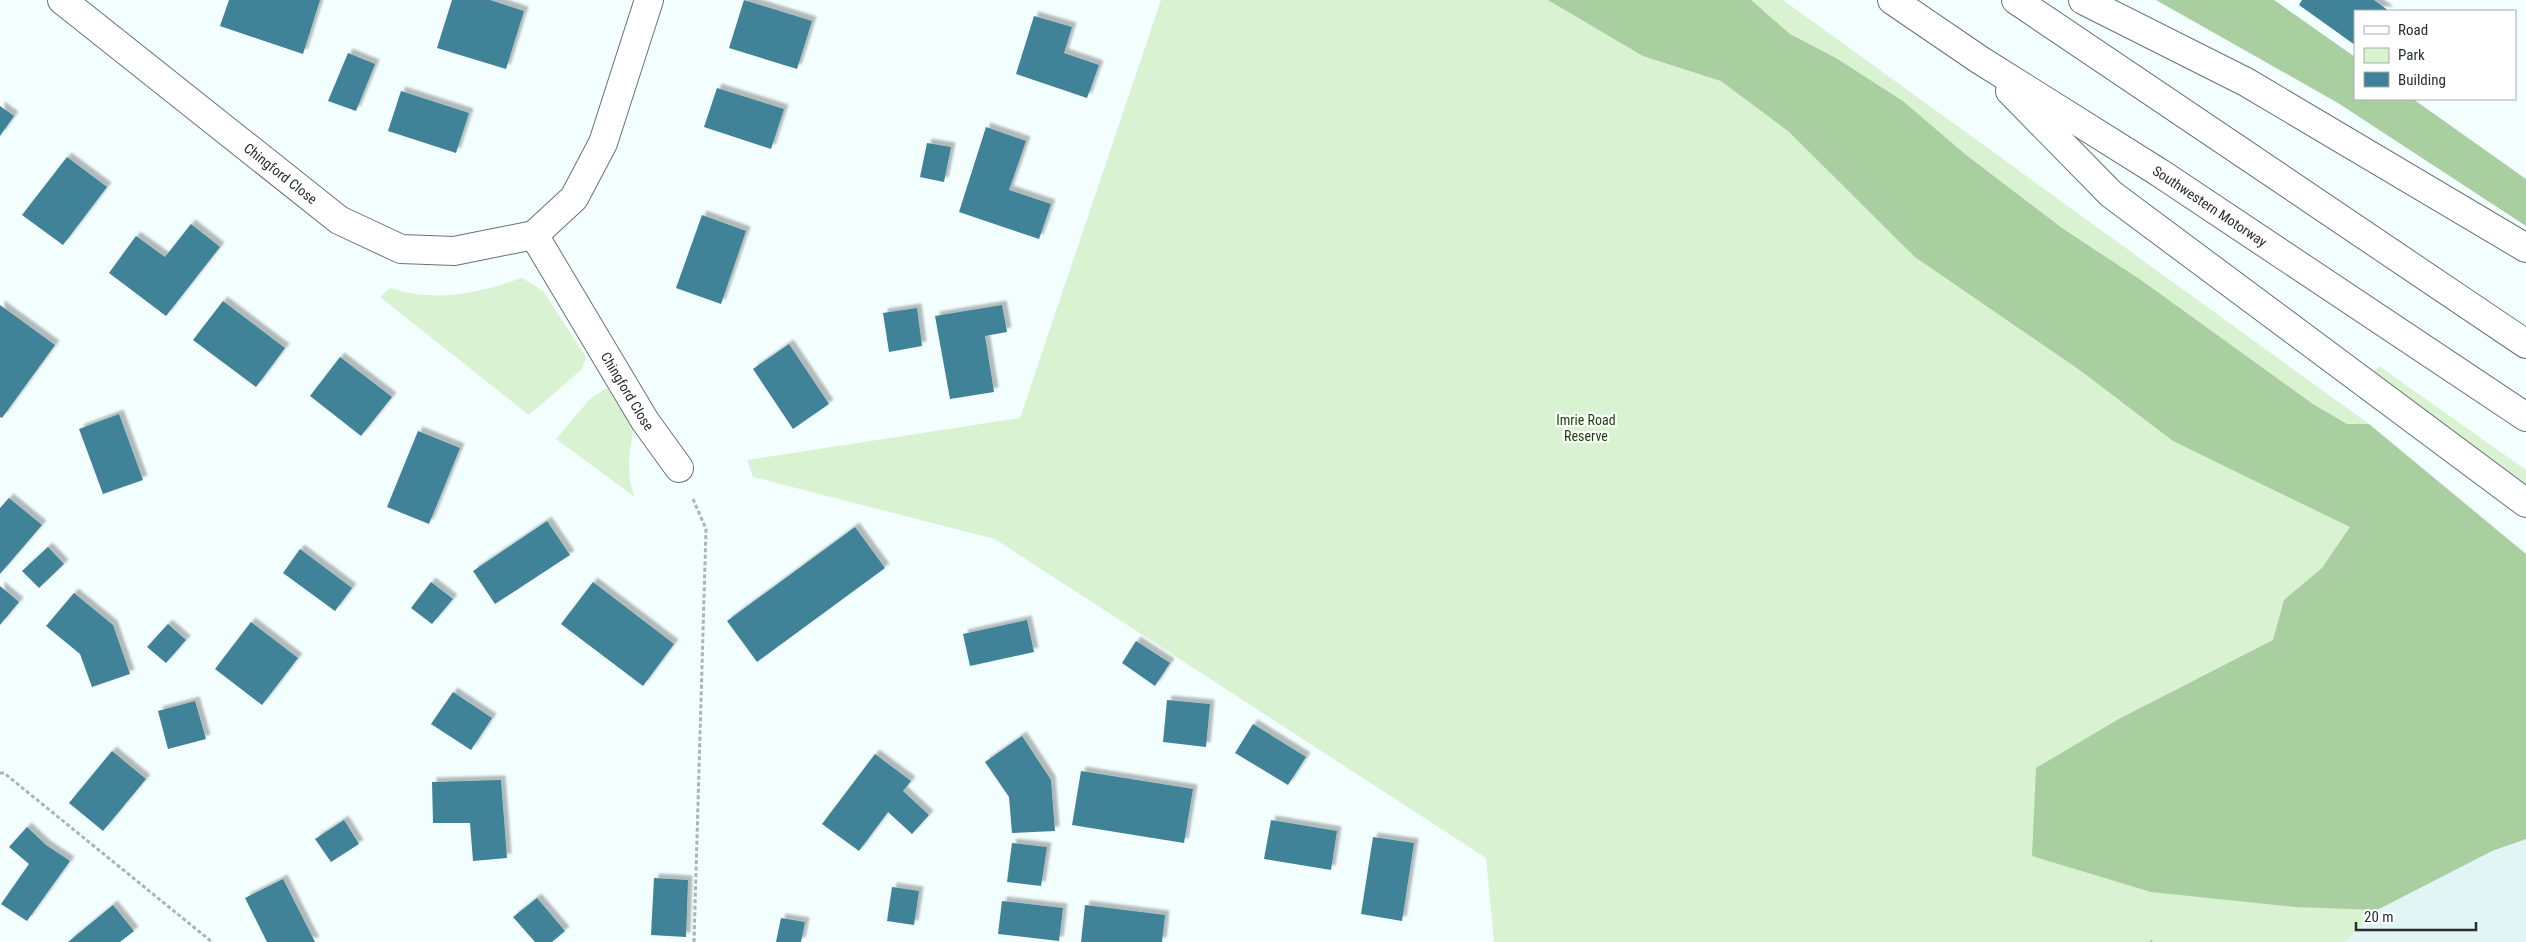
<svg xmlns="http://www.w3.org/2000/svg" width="2526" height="942" font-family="'Roboto Condensed',sans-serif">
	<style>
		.built { fill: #e0f5f4 }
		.green { fill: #d9f2d2 }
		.forest { fill: #a9ce9f }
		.building { fill: #3f8298; filter: url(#shadow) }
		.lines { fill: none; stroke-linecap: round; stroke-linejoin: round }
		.street-casing { stroke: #697272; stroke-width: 30 }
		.highway-casing { stroke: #697272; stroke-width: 30 }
		.path { stroke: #acb5b5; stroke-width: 3; stroke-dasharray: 4 2.5; stroke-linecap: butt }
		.street { stroke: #fff; stroke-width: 28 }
		.highway { stroke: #fff; stroke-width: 28 }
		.labels { text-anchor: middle; stroke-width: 4.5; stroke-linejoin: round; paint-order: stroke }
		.street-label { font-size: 14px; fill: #292d2d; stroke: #fff }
		.park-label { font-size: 14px; fill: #164605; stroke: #fff }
	</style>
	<defs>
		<filter id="shadow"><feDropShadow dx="4.5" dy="-4.5" stdDeviation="1" flood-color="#0004"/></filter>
	</defs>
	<rect width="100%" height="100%" fill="#f3fefe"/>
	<polygon class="built" points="2526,762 2526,942 2345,942 2377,910"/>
	<g class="green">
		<polygon points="1161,0 1692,0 2526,624 2526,762 2345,942 1494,942 1486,858 995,539 753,477 747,460 1020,418"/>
		<polygon points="1751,0 1783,0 2369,424 2347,424 2313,404 2141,280 2062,228 1965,154 1903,101 1836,58 1790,34"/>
		<path d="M522,278L543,291L586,357L582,369L529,415L380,297L390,288C436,303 477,293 522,278Z"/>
		<polygon points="2379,366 2526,470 2526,494 2372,374"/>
		<path d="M607,388L633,429C630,453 625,474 635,497L556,439L590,399Z"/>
	</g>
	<g class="forest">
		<polygon points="1548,0 1751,0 1790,34 1836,58 1903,101 1965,154 2062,228 2141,280 2313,404 2347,424 2369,424 2526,554 2526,839 2492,851 2377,910 2295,907 2151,892 2032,856 2036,768 2117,720 2273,640 2284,600 2322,568 2350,527 2173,441 2081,371 1915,257 1788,131 1721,81 1643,56"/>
		<polygon points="2156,0 2274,0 2355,57 2355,99 2413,99 2526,179 2526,226 2338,103"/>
	</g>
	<g class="building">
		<polygon points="229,0 320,0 303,54 220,26"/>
		<polygon points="452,0 490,0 524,11 506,69 437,48"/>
		<polygon points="744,0 812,21 797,69 729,48"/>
		<polygon points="2302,0 2374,0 2389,11 2355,11 2355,45 2299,5"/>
		<polygon points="1034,16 1072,27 1064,53 1099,65 1087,98 1016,74"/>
		<polygon points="348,53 375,64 356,111 328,101"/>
		<polygon points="717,88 784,109 771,149 704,127"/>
		<polygon points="401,91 469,113 456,153 388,131"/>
		<polygon points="0,106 14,116 0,136"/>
		<polygon points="986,127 1026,141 1009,190 1051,204 1039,239 959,212"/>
		<polygon points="927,143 951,147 944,182 920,177"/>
		<polygon points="67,157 107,187 63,245 22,215"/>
		<polygon points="702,215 746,231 721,304 676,288"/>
		<polygon points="191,224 220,247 166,316 109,273 136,236 165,257"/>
		<polygon points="223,301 285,348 256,387 193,340"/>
		<polygon points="0,305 55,345 2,418 0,417"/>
		<polygon points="1002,305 1007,332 985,336 994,392 950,399 935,316"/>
		<polygon points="917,308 922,346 889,352 883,313"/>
		<polygon points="789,344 829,404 793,429 753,369"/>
		<polygon points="340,357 392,397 361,436 310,396"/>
		<polygon points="119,414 143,480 103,494 79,429"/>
		<polygon points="418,431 460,448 429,524 387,507"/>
		<polygon points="9,498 42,525 0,574 0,508"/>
		<polygon points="547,521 570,555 495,604 473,571"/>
		<polygon points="855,527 885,568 757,662 727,621"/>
		<polygon points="48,547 64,564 39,588 22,571"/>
		<polygon points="300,549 352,588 335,611 283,573"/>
		<polygon points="431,582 453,599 432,624 411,608"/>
		<polygon points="593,582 674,644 643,686 561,624"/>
		<polygon points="0,586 19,602 0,625"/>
		<polygon points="74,593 113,625 130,674 92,687 80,654 46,626"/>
		<polygon points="1027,620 1034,652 970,666 963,634"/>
		<polygon points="251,622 298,658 262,705 215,669"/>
		<polygon points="168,624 186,640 166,663 147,647"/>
		<polygon points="1136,641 1170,663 1155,686 1122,663"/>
		<polygon points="453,692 492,718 471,750 431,724"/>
		<polygon points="1167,700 1210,704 1206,747 1163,742"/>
		<polygon points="195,701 206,739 168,749 158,711"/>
		<polygon points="1253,724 1306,757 1288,785 1235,753"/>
		<polygon points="1022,736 1051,780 1055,831 1012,833 1009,797 985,762"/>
		<polygon points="112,751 146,779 103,831 69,803"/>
		<polygon points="875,754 911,781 903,791 929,815 912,834 888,812 859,851 822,824"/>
		<polygon points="1081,771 1193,789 1184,843 1072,825"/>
		<polygon points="501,780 507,858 473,861 470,823 433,823 432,782"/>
		<polygon points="344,820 359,844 331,862 315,839"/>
		<polygon points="1271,820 1337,831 1331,870 1264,859"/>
		<polygon points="27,827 46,845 70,861 27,921 1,904 29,864 9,847"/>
		<polygon points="1373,837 1414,843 1402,921 1361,914"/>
		<polygon points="1012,843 1047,847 1041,886 1007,882"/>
		<polygon points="654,878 688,880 686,937 651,935"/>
		<polygon points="283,879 315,942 267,942 245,898"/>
		<polygon points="892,887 919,891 914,925 887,921"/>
		<polygon points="537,898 565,931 552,942 535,942 513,917"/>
		<polygon points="1002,901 1063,908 1059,941 998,934"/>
		<polygon points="113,905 134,931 120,942 68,942"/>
		<polygon points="1085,905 1165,915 1162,942 1081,942"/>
		<polygon points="781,918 805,922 801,942 776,942"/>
	</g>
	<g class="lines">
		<g class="street-casing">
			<g id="street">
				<path id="s1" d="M62,0L339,220L401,249L454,251L534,235L574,198L603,143L649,0"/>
				<path id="s2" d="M534,235L645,421L679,468"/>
			</g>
		</g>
		<g class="highway-casing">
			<g id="highway">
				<path id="s3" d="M1892,0L1980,60L2160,173L2526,417"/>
				<polyline points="2016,0 2526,344"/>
				<polyline points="2083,0 2246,82 2526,248"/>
				<polyline points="2010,91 2111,194 2526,503"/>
			</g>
		</g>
		<g class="path">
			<polyline points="693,499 706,529 694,942"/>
			<polyline points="0,773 4,773 212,942"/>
			<polyline points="2151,942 2152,941"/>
		</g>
		<use href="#street" class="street"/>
		<use href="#highway" class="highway"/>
	</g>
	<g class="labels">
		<g class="street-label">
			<text dy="5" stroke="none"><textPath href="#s1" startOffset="279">Chingford Close</textPath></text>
			<text dy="5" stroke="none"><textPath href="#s3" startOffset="379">Southwestern Motorway</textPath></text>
			<text dy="5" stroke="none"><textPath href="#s2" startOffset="182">Chingford Close</textPath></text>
		</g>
		<g class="park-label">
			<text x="1586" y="425">Imrie Road<tspan x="1586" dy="16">Reserve</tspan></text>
		</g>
	</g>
	<rect x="2354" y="10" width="162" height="90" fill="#ffffff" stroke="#a9abab"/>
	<rect x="2364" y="26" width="25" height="8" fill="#ffffff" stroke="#a9abab"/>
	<text x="2398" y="35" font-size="15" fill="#292d2d">Road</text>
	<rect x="2364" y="48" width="25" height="15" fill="#d9f2d2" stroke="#a9abab"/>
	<text x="2398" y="60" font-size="15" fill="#292d2d">Park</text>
	<rect x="2364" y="72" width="25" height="15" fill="#3f8298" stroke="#a9abab"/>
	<text x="2398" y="85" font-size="15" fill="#292d2d">Building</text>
	<path d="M2356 922v8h120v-8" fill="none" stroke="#292d2d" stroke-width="2.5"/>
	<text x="2364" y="922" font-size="15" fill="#292d2d" stroke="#ffffff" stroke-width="4" paint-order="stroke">20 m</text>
</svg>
